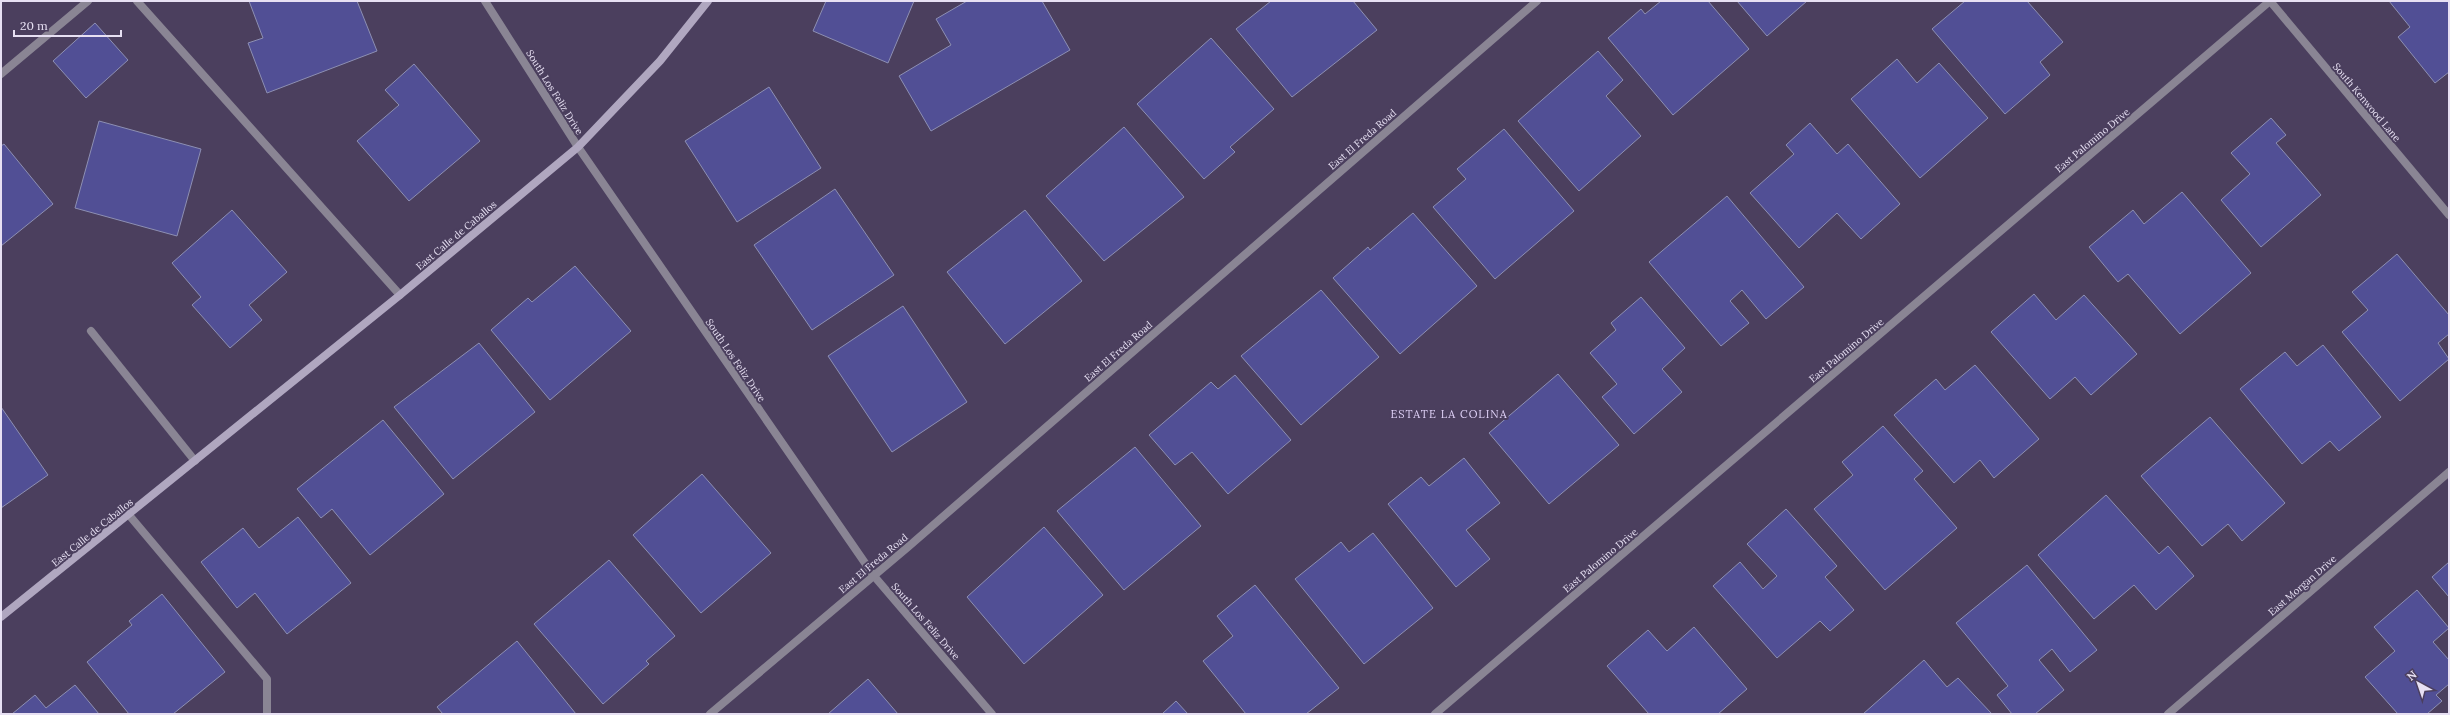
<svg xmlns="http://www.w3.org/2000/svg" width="2450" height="715" font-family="Lora,serif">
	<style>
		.building { fill: #514f95; stroke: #8d8fb3 }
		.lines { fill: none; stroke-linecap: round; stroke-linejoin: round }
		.lane { stroke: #8a8594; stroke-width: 8 }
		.street { stroke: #8a8594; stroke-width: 8 }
		.secondary { stroke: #b0a7c0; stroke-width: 8 }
		.labels { text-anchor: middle; stroke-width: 4; stroke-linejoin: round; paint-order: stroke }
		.street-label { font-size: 10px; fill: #e7e0f3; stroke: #4b3f5e }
		.neighbourhood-label { font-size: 11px; letter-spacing: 1px; fill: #dfd1f7; stroke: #4b3f5e }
	</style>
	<rect width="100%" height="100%" fill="#4b3f5e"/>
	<g class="building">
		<polygon points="249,1 357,1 377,51 267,93 248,43 263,38"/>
		<polygon points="826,1 914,1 888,63 813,31"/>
		<polygon points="967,1 1042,1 1070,50 931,131 899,76 951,45 936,19"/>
		<polygon points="1271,1 1353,1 1377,30 1292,97 1236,29"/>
		<polygon points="1661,1 1708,1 1749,49 1673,115 1608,38 1641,9 1645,14"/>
		<polygon points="1737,1 1807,1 1767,36"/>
		<polygon points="1965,1 2027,1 2063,42 2040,62 2050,75 2005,114 1932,29"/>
		<polygon points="2389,1 2449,1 2449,72 2435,83 2398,37 2410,27"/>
		<polygon points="95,23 128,60 86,98 53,61"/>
		<polygon points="1211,38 1274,109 1230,147 1235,152 1204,179 1137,104"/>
		<polygon points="1598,51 1623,80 1606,96 1641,136 1579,191 1518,121"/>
		<polygon points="1897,59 1917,83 1939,63 1988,118 1920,178 1851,99"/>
		<polygon points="414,64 480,141 409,201 357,141 399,105 385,90"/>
		<polygon points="769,87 821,168 737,222 685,141"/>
		<polygon points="2271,118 2286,135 2276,143 2321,195 2261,247 2221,200 2250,174 2231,153"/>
		<polygon points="99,121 201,149 177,236 75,208"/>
		<polygon points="1810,123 1837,154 1848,144 1900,204 1861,239 1837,213 1799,248 1750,193 1794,154 1786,145"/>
		<polygon points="1124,127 1184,197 1104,261 1046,196"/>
		<polygon points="1504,129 1574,211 1495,279 1433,207 1466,179 1457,169"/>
		<polygon points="4,144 53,204 1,246 1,146"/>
		<polygon points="835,189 894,275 812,330 754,245"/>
		<polygon points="2182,192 2251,273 2180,334 2128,274 2118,282 2089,247 2133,210 2144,224"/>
		<polygon points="1727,196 1804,287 1766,319 1742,290 1730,301 1749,323 1721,346 1649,262"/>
		<polygon points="232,210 287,272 249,305 262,320 230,348 192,305 201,297 172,263"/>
		<polygon points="1025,210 1082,281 1005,344 947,272"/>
		<polygon points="1413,213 1477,286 1400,354 1333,278 1368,247 1370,250"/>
		<polygon points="2397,254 2449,315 2449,334 2438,343 2449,359 2400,401 2342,332 2368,310 2352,292"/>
		<polygon points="575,266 631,331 550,400 491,330 528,298 532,302"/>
		<polygon points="1321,290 1379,357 1301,425 1241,356"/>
		<polygon points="2034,294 2056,320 2084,295 2137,354 2091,395 2075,377 2050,399 1991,332"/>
		<polygon points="1641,297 1685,348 1662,369 1682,392 1634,434 1602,397 1617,384 1590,353 1616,330 1611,323"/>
		<polygon points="903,306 967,402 892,452 828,356"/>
		<polygon points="479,343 535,412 453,479 394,407"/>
		<polygon points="2323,345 2381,417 2339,451 2330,441 2302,464 2240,389 2285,352 2297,366"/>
		<polygon points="1975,365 2039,439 1994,478 1980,460 1954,483 1894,415 1936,379 1945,390"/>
		<polygon points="1558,374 1619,445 1549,504 1489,433"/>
		<polygon points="1235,375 1291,440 1228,494 1192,452 1175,465 1149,435 1211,382 1218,389"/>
		<polygon points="1,407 48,475 1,508"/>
		<polygon points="2210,417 2285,503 2242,541 2228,524 2202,546 2141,476"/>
		<polygon points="383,420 444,494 370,555 332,509 321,518 297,489"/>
		<polygon points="1883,426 1923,471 1914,479 1957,528 1885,590 1814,509 1853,475 1842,462"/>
		<polygon points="1135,447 1201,526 1124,590 1057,511"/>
		<polygon points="1464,458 1500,503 1466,530 1490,559 1456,587 1388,504 1421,477 1429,486"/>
		<polygon points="702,474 771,553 701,613 633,535"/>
		<polygon points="2106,495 2159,554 2168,546 2194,576 2156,610 2134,585 2094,619 2038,555"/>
		<polygon points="1786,509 1837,566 1825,577 1854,610 1830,631 1820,621 1777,658 1713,586 1740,562 1763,589 1777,576 1747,544"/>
		<polygon points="298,517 351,583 287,634 255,593 237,608 201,562 243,528 259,548"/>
		<polygon points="1044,527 1103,595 1024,664 967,597"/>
		<polygon points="1373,533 1433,608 1364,664 1295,579 1341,542 1349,552"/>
		<polygon points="609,560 675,636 646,661 649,664 603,704 534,624"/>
		<polygon points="2449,562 2449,597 2432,577"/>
		<polygon points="2027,565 2097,650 2070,672 2052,649 2039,660 2064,690 2035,714 2012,714 1997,695 2008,686 1956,623"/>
		<polygon points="1255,585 1339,688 1306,714 1246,714 1203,661 1233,636 1217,616"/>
		<polygon points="2417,590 2449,628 2433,642 2449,660 2449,684 2436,695 2442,701 2427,714 2398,714 2365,677 2395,651 2374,627"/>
		<polygon points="162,594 225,672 173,714 129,714 87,662 132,625 129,621"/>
		<polygon points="1694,627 1747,689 1718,714 1649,714 1607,666 1648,630 1667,651"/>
		<polygon points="517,641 576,714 443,714 437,707"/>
		<polygon points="1924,660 1947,687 1958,678 1992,714 1863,714"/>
		<polygon points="868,679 898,714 828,714"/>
		<polygon points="75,685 99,714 12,714 35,695 46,708"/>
		<polygon points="1176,701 1188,714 1162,714"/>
	</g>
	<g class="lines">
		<g class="lane">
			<polyline points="137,1 400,295"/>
			<polyline points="1,74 88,1"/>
			<polyline points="129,515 267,679 267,714"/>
		</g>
		<g class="street">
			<polyline points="485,1 578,147 874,576 992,714"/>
			<polyline points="2270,1 2449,215"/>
			<polyline points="91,331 195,461"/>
			<polyline points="710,714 908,547 1537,1"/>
			<polyline points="1435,714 2270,1"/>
			<polyline points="2168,714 2449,472"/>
		</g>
		<polyline class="secondary" points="1,617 400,295 578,147 660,61 708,1"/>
	</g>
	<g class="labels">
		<g class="street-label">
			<text transform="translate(555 92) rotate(58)" y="4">South Los Feliz Drive</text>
			<text transform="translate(2367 102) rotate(50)" y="4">South Kenwood Lane</text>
			<text transform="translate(1362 139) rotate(-41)" y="4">East El Freda Road</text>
			<text transform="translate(2092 140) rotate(-40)" y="4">East Palomino Drive</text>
			<text transform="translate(456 235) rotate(-40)" y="4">East Calle de Caballos</text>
			<text transform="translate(1846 350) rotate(-40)" y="4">East Palomino Drive</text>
			<text transform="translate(1118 351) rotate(-41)" y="4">East El Freda Road</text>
			<text transform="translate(736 360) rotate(56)" y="4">South Los Feliz Drive</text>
			<text transform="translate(92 532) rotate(-39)" y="4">East Calle de Caballos</text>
			<text transform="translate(1600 560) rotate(-40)" y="4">East Palomino Drive</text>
			<text transform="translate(873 563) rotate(-40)" y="4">East El Freda Road</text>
			<text transform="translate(2302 585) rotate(-41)" y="4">East Morgan Drive</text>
			<text transform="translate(926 621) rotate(49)" y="4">South Los Feliz Drive</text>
		</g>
		<g class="neighbourhood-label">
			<text x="1449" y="418">ESTATE LA COLINA</text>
		</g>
	</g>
	<rect width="2450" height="715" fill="none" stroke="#e7e0f3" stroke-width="4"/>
	<g transform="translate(2418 683) rotate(320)" stroke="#4b3f5e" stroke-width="3" paint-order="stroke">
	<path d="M0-3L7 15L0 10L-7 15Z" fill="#e7e0f3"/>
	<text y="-6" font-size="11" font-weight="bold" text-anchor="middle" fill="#e7e0f3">N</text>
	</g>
	<path d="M14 30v6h107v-6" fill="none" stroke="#e7e0f3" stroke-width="2"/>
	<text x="20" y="30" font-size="12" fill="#e7e0f3" stroke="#4b3f5e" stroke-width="3" paint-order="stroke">20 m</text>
</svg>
